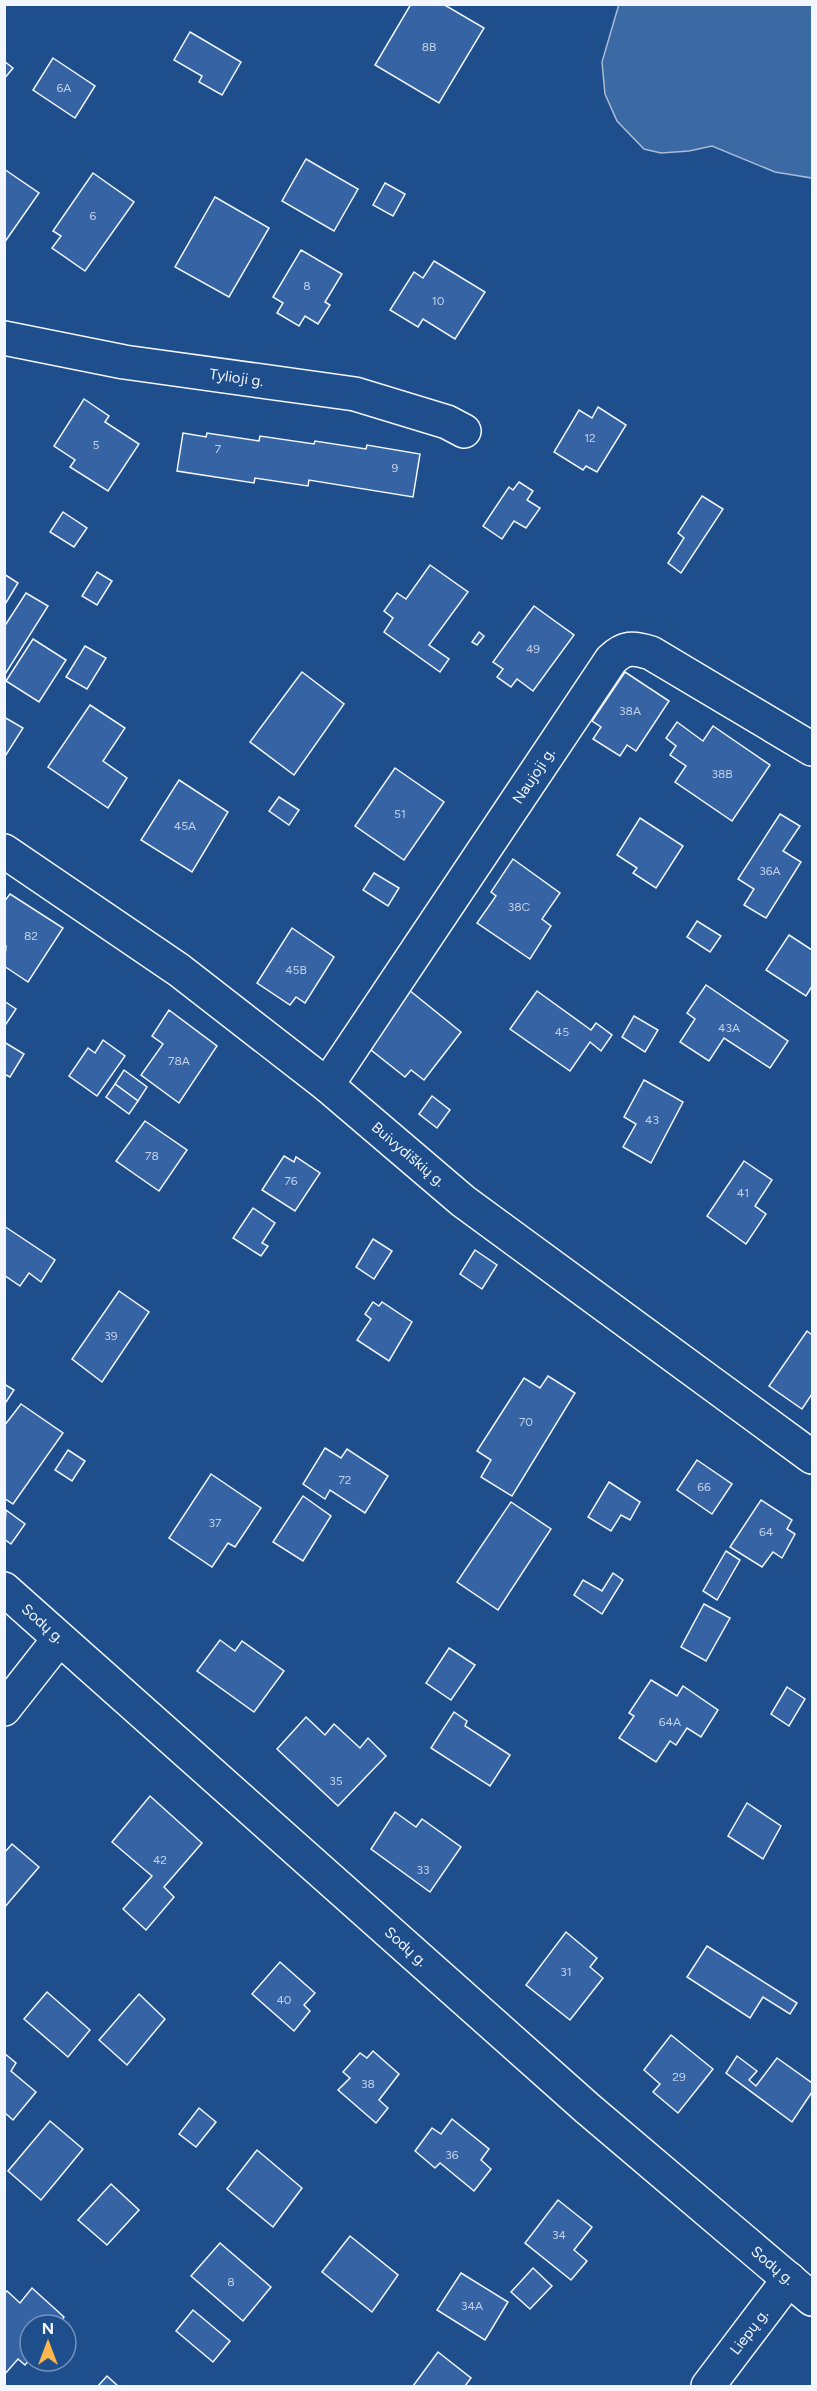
<svg xmlns="http://www.w3.org/2000/svg" width="817" height="2391" font-family="Figtree,sans-serif">
	<style>
		.water { fill: #3b69a3; stroke: #a8bbd7; stroke-width: 1.5 }
		.building { fill: #3563a3; stroke: #f2f6ff; stroke-width: 1.5 }
		.lines { fill: none; stroke-linecap: round; stroke-linejoin: round }
		.minor-casing { stroke: #f2f6ff; stroke-width: 36 }
		.major-casing { stroke: #f2f6ff; stroke-width: 36 }
		.minor { stroke: #1f4e8c; stroke-width: 33 }
		.major { stroke: #1f4e8c; stroke-width: 33 }
		.labels { text-anchor: middle; stroke-width: 4.5; stroke-linejoin: round; paint-order: stroke }
		.number-label { font-size: 12px; fill: #c3d1e8 }
		.street-label { font-size: 15px; fill: #f2f6ff; stroke: #1f4e8c }
	</style>
	<rect width="100%" height="100%" fill="#1f4e8c"/>
	<polygon class="water" points="619,4 812,5 812,178 775,172 712,146 689,151 661,153 644,149 617,121 605,94 602,62"/>
	<g class="building">
		<polygon points="411,4 443,4 484,28 439,103 375,65"/>
		<polygon points="190,32 241,62 222,95 199,82 202,76 174,60"/>
		<polygon points="53,58 95,86 75,118 33,90"/>
		<polygon points="4,61 13,68 4,79"/>
		<polygon points="306,159 358,189 334,231 282,201"/>
		<polygon points="4,169 39,193 4,243"/>
		<polygon points="93,173 134,202 85,271 52,248 61,236 53,231"/>
		<polygon points="385,183 405,194 393,216 373,205"/>
		<polygon points="215,197 269,228 229,297 175,267"/>
		<polygon points="301,250 342,274 325,302 330,305 318,324 305,316 299,326 277,313 283,303 273,297"/>
		<polygon points="434,261 485,292 455,339 423,319 418,327 390,310 414,272 423,278"/>
		<polygon points="84,399 109,416 105,422 139,444 108,491 70,467 75,460 54,446"/>
		<polygon points="598,407 626,425 597,472 586,466 583,470 554,452 579,410 592,418"/>
		<polygon points="183,433 206,437 207,433 259,441 260,436 314,444 315,441 366,449 367,445 420,454 413,497 309,480 308,486 255,478 254,483 177,471"/>
		<polygon points="519,482 533,491 527,500 540,508 526,528 514,521 502,539 483,526 509,487 513,490"/>
		<polygon points="702,496 723,509 681,573 668,563 684,538 678,533"/>
		<polygon points="63,512 87,528 74,547 50,532"/>
		<polygon points="430,565 468,592 429,645 449,659 440,672 384,632 393,618 384,611 397,593 406,599"/>
		<polygon points="97,572 112,581 97,605 82,596"/>
		<polygon points="4,574 18,583 4,606"/>
		<polygon points="26,593 48,606 4,676 4,627"/>
		<polygon points="534,606 574,635 533,691 517,679 511,687 497,677 503,669 493,662"/>
		<polygon points="479,632 484,636 477,645 472,642"/>
		<polygon points="33,639 66,660 39,702 6,681"/>
		<polygon points="85,646 106,658 87,689 66,677"/>
		<polygon points="302,672 344,704 294,775 250,742"/>
		<polygon points="625,672 669,701 636,751 627,745 620,756 593,739 601,727 592,721"/>
		<polygon points="90,705 125,728 103,761 127,778 108,808 48,767"/>
		<polygon points="4,717 23,728 4,758"/>
		<polygon points="677,722 703,741 713,726 770,765 732,821 675,782 686,766 670,755 676,746 666,738"/>
		<polygon points="395,768 444,802 404,860 355,826"/>
		<polygon points="179,780 228,812 192,872 141,840"/>
		<polygon points="279,797 299,810 289,825 269,811"/>
		<polygon points="780,814 800,826 783,851 801,862 766,918 744,905 754,889 738,879"/>
		<polygon points="640,818 683,846 656,888 633,873 637,868 617,855"/>
		<polygon points="513,859 560,893 542,919 551,926 530,959 477,923 496,896 491,892"/>
		<polygon points="374,873 399,888 388,906 363,890"/>
		<polygon points="10,894 63,928 28,982 4,966 6,946 4,945 4,902"/>
		<polygon points="697,921 721,936 710,952 687,937"/>
		<polygon points="292,928 334,957 305,1003 296,997 290,1005 257,983"/>
		<polygon points="789,935 812,950 812,986 806,996 766,970"/>
		<polygon points="706,985 788,1041 770,1068 724,1038 709,1061 680,1042 695,1019 687,1013"/>
		<polygon points="409,990 461,1032 424,1080 411,1070 405,1077 366,1046"/>
		<polygon points="537,991 591,1030 596,1023 612,1035 601,1051 590,1042 570,1071 510,1029"/>
		<polygon points="4,1001 16,1009 4,1027"/>
		<polygon points="169,1010 217,1046 179,1103 141,1075 163,1044 152,1036"/>
		<polygon points="634,1016 658,1030 645,1052 622,1037"/>
		<polygon points="103,1040 125,1056 97,1096 69,1076 88,1048 95,1053"/>
		<polygon points="4,1042 24,1054 10,1077 4,1074"/>
		<polygon points="124,1070 147,1087 138,1101 115,1084"/>
		<polygon points="644,1080 683,1102 651,1163 623,1147 636,1124 624,1117"/>
		<polygon points="115,1084 138,1101 129,1114 106,1097"/>
		<polygon points="432,1096 450,1110 437,1128 419,1114"/>
		<polygon points="145,1121 187,1150 159,1191 116,1161"/>
		<polygon points="284,1156 294,1162 296,1157 320,1173 295,1211 262,1190"/>
		<polygon points="744,1161 772,1180 755,1206 766,1214 746,1244 707,1216"/>
		<polygon points="253,1208 275,1223 262,1243 268,1246 261,1256 233,1238"/>
		<polygon points="4,1226 55,1260 41,1282 29,1273 20,1286 4,1275"/>
		<polygon points="373,1239 392,1251 374,1279 356,1267"/>
		<polygon points="475,1250 497,1265 482,1289 460,1274"/>
		<polygon points="119,1291 149,1312 102,1382 72,1359"/>
		<polygon points="373,1302 379,1306 382,1302 412,1322 389,1361 357,1340 371,1319 365,1314"/>
		<polygon points="807,1331 812,1335 812,1394 802,1409 769,1386"/>
		<polygon points="548,1376 575,1393 512,1496 481,1477 491,1460 477,1451 524,1378 540,1388"/>
		<polygon points="4,1384 14,1390 4,1405"/>
		<polygon points="21,1404 63,1433 13,1504 4,1498 4,1426"/>
		<polygon points="325,1448 341,1458 347,1449 388,1476 365,1513 330,1490 325,1499 303,1484"/>
		<polygon points="68,1450 85,1461 72,1481 55,1470"/>
		<polygon points="697,1460 732,1484 712,1514 677,1490"/>
		<polygon points="211,1474 261,1508 235,1547 228,1543 212,1567 169,1538"/>
		<polygon points="609,1482 640,1502 630,1520 621,1515 611,1531 588,1517"/>
		<polygon points="303,1496 331,1516 303,1561 273,1542"/>
		<polygon points="761,1500 792,1520 787,1529 795,1534 782,1558 773,1552 762,1567 730,1547"/>
		<polygon points="511,1502 551,1529 498,1610 457,1582"/>
		<polygon points="6,1510 25,1524 11,1544 4,1539"/>
		<polygon points="726,1551 740,1560 717,1600 703,1591"/>
		<polygon points="613,1573 623,1580 602,1614 574,1595 583,1580 602,1591"/>
		<polygon points="704,1604 730,1618 706,1661 681,1647"/>
		<polygon points="220,1640 235,1651 242,1641 284,1671 254,1712 197,1671"/>
		<polygon points="449,1648 475,1665 451,1700 426,1683"/>
		<polygon points="651,1680 677,1696 683,1686 718,1710 701,1737 687,1728 676,1745 670,1741 656,1762 619,1738 634,1716 629,1713"/>
		<polygon points="787,1687 805,1699 789,1726 771,1714"/>
		<polygon points="454,1712 467,1721 465,1726 510,1755 490,1786 431,1748"/>
		<polygon points="306,1717 325,1735 334,1724 360,1748 368,1738 386,1756 338,1806 277,1749"/>
		<polygon points="150,1796 202,1843 164,1887 174,1897 146,1930 123,1909 152,1876 112,1842"/>
		<polygon points="747,1803 781,1826 763,1859 728,1836"/>
		<polygon points="395,1812 416,1827 422,1819 461,1847 430,1892 371,1849"/>
		<polygon points="12,1844 39,1867 4,1908 4,1853"/>
		<polygon points="566,1932 597,1958 590,1967 603,1978 570,2020 526,1985"/>
		<polygon points="707,1946 797,2003 790,2014 763,1997 750,2018 687,1977"/>
		<polygon points="280,1962 315,1993 304,2005 310,2011 294,2031 252,1994"/>
		<polygon points="47,1992 90,2030 68,2057 24,2019"/>
		<polygon points="139,1994 165,2019 127,2065 99,2040"/>
		<polygon points="671,2035 713,2069 678,2113 653,2092 660,2084 644,2070"/>
		<polygon points="373,2051 399,2074 379,2100 388,2108 376,2123 338,2090 350,2078 343,2072 360,2053 367,2058"/>
		<polygon points="4,2053 16,2063 11,2071 36,2092 13,2120 4,2112"/>
		<polygon points="737,2056 757,2071 749,2080 756,2086 777,2058 812,2083 812,2092 792,2122 726,2073"/>
		<polygon points="199,2108 216,2122 196,2147 179,2134"/>
		<polygon points="452,2119 489,2149 481,2160 491,2169 474,2191 440,2163 435,2168 415,2151 432,2128 441,2134"/>
		<polygon points="50,2121 83,2149 41,2200 8,2171"/>
		<polygon points="257,2150 302,2188 273,2227 227,2189"/>
		<polygon points="111,2184 139,2210 107,2245 78,2220"/>
		<polygon points="558,2200 592,2227 574,2250 587,2261 571,2280 525,2243"/>
		<polygon points="350,2236 398,2275 372,2312 322,2272"/>
		<polygon points="220,2243 271,2287 243,2321 191,2276"/>
		<polygon points="533,2268 552,2286 530,2309 511,2292"/>
		<polygon points="461,2273 508,2302 485,2340 437,2310"/>
		<polygon points="32,2288 64,2317 57,2325 30,2325 30,2359 25,2365 18,2359 4,2375 4,2294 7,2291 20,2303"/>
		<polygon points="193,2310 230,2341 213,2362 176,2331"/>
		<polygon points="438,2352 471,2378 465,2386 413,2386"/>
		<polygon points="107,2376 118,2386 98,2386"/>
	</g>
	<g class="lines">
		<g class="minor-casing">
			<g id="minor">
				<path id="s1" d="M4,338L124,362L355,394L447,422L464,431"/>
				<path id="s2" d="M327,1085L611,660C624,647 633,647 651,653L812,749"/>
				<path id="s3" d="M4,1589L587,2108L812,2299"/>
				<polyline points="4,1709 59,1639"/>
				<path id="s4" d="M708,2386L789,2279"/>
			</g>
		</g>
		<g class="major-casing">
			<g id="major">
				<path id="s5" d="M4,851L179,970L327,1085L463,1201L812,1457"/>
			</g>
		</g>
		<use href="#minor" class="minor"/>
		<use href="#major" class="major"/>
	</g>
	<g class="labels">
		<g class="number-label">
			<text x="429" y="51">8B</text>
			<text x="64" y="92">6A</text>
			<text x="93" y="220">6</text>
			<text x="307" y="290">8</text>
			<text x="438" y="305">10</text>
			<text x="590" y="442">12</text>
			<text x="96" y="449">5</text>
			<text x="218" y="453">7</text>
			<text x="395" y="472">9</text>
			<text x="533" y="653">49</text>
			<text x="630" y="715">38A</text>
			<text x="722" y="778">38B</text>
			<text x="400" y="818">51</text>
			<text x="185" y="830">45A</text>
			<text x="770" y="875">36A</text>
			<text x="519" y="911">38C</text>
			<text x="31" y="940">82</text>
			<text x="296" y="974">45B</text>
			<text x="729" y="1032">43A</text>
			<text x="562" y="1036">45</text>
			<text x="179" y="1065">78A</text>
			<text x="652" y="1124">43</text>
			<text x="152" y="1160">78</text>
			<text x="291" y="1185">76</text>
			<text x="743" y="1197">41</text>
			<text x="111" y="1340">39</text>
			<text x="526" y="1426">70</text>
			<text x="345" y="1484">72</text>
			<text x="704" y="1491">66</text>
			<text x="215" y="1527">37</text>
			<text x="766" y="1536">64</text>
			<text x="670" y="1726">64A</text>
			<text x="336" y="1785">35</text>
			<text x="160" y="1864">42</text>
			<text x="423" y="1874">33</text>
			<text x="566" y="1976">31</text>
			<text x="284" y="2004">40</text>
			<text x="679" y="2081">29</text>
			<text x="368" y="2088">38</text>
			<text x="452" y="2159">36</text>
			<text x="559" y="2239">34</text>
			<text x="231" y="2286">8</text>
			<text x="472" y="2310">34A</text>
		</g>
		<g class="street-label">
			<text dy="5" stroke="none"><textPath href="#s1" startOffset="236">Tylioji g.</textPath></text>
			<text dy="5" stroke="none"><textPath href="#s2" startOffset="372">Naujoji g.</textPath></text>
			<text dy="5" stroke="none"><textPath href="#s5" startOffset="506">Buivydiškių g.</textPath></text>
			<text dy="5" stroke="none"><textPath href="#s3" startOffset="52">Sodų g.</textPath></text>
			<text dy="5" stroke="none"><textPath href="#s3" startOffset="538">Sodų g.</textPath></text>
			<text dy="5" stroke="none"><textPath href="#s3" startOffset="1024">Sodų g.</textPath></text>
			<text dy="5" stroke="none"><textPath href="#s4" startOffset="68">Liepų g.</textPath></text>
		</g>
	</g>
	<rect width="817" height="2391" fill="none" stroke="#f2f6ff" stroke-width="12"/>
	<g transform="translate(48 2343)"><circle r="28" fill="#1f4e8c" stroke="#7391ba" stroke-width="1.5"/>
	<path d="M0-4.5L10 22L0 15L-10 22Z" fill="#ffb74d"/>
	<text y="-9" font-size="16" font-weight="bold" text-anchor="middle" fill="#f2f6ff">N</text>
	</g>
</svg>
